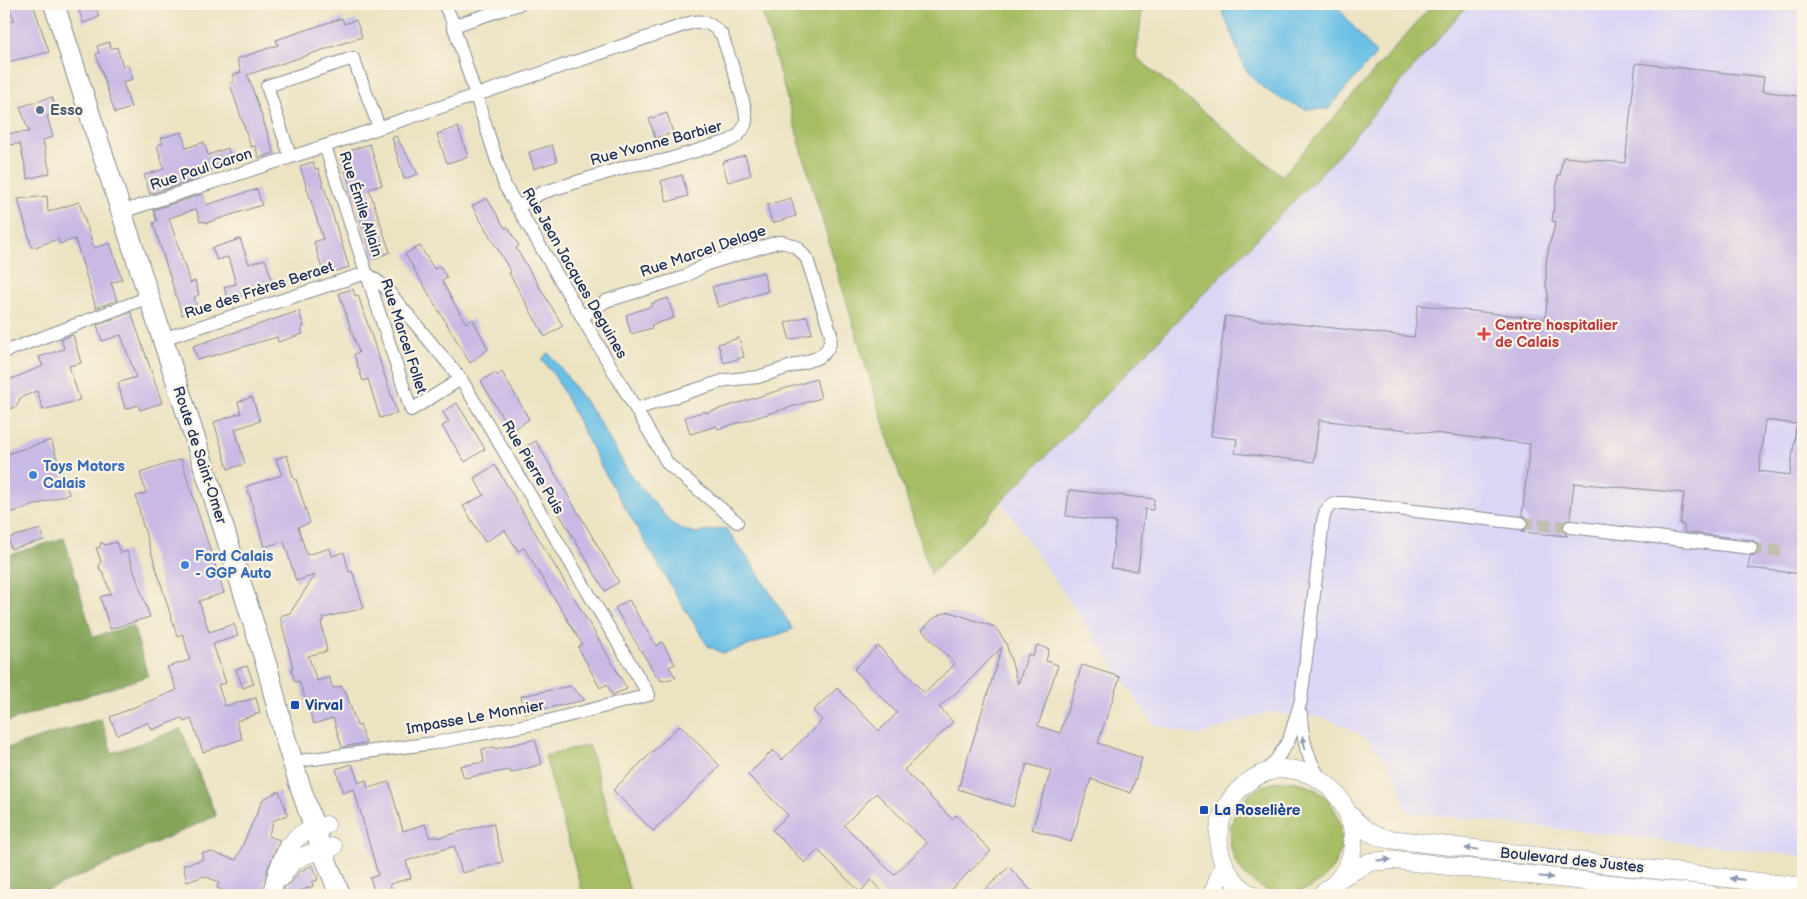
<svg xmlns="http://www.w3.org/2000/svg" width="1807" height="899" font-family="'Balsamiq Sans',sans-serif">
	<style>
		.built { fill: #dcd6f6 }
		.green { fill: #a6bd63; stroke: #607660 }
		.forest { fill: #84a459; stroke: #506a5c }
		.water { fill: #69bfe6; stroke: #4277a2 }
		.building { fill: #c9b9e5; fill-rule: evenodd }
		.lines { fill: none; stroke-linecap: round; stroke-linejoin: round }
		.street-tunnel { stroke: #c2bfae; stroke-width: 12; stroke-dasharray: 12 6; stroke-linecap: butt }
		.street-casing { stroke: #848990; stroke-width: 14 }
		.secondary-casing { stroke: #848990; stroke-width: 19 }
		.primary-casing { stroke: #848990; stroke-width: 22 }
		.street { stroke: #fff; stroke-width: 12 }
		.secondary { stroke: #fff; stroke-width: 18 }
		.primary { stroke: #fff; stroke-width: 20 }
		.oneway { fill: #8d97ae }
		.service-dot { fill: #5c6f8a; stroke: #fcf5e5; stroke-width: 2 }
		.health-dot { fill: #e0444e; stroke: #fcf5e5; stroke-width: 2 }
		.shop-dot { fill: #3f7fe0; stroke: #fcf5e5; stroke-width: 2 }
		.transit-dot { fill: #1a4fb4; stroke: #fcf5e5; stroke-width: 2 }
		.labels { text-anchor: middle; stroke-width: 4.5; stroke-linejoin: round; paint-order: stroke }
		.service-label { font-size: 15px; font-weight: bold; fill: #4e5e75; stroke: #fcf5e5; text-anchor: start }
		.street-label { font-size: 15px; fill: #1b2f5e; stroke: #fcf5e5 }
		.health-label { font-size: 15px; font-weight: bold; fill: #be3a42; stroke: #fcf5e5; text-anchor: start }
		.shop-label { font-size: 15px; font-weight: bold; fill: #366cbe; stroke: #fcf5e5; text-anchor: start }
		.transit-label { font-size: 15px; font-weight: bold; fill: #164399; stroke: #fcf5e5; text-anchor: start }
	</style>
	<rect width="100%" height="100%" fill="#fcf5e5"/>
	<filter id="ink" filterUnits="userSpaceOnUse"><feTurbulence type="fractalNoise" baseFrequency=".02" numOctaves="2"/><feDisplacementMap in="SourceGraphic" scale="10" xChannelSelector="R" yChannelSelector="G"/><feConvolveMatrix kernelMatrix="1 2 1 2 8 2 1 2 1" color-interpolation-filters="sRGB"/></filter>
	<filter id="wash" filterUnits="userSpaceOnUse"><feTurbulence type="fractalNoise" baseFrequency=".0096" numOctaves="4" result="noise"/><feDisplacementMap in="SourceGraphic" scale="20" xChannelSelector="R" yChannelSelector="G"/><feGaussianBlur stdDeviation="1.12" result="paint"/><feColorMatrix in="noise" values="0 0 0 0 0 0 0 0 0 0 0 0 0 0 0 0 0 1.4 0 .05"/><feComposite in="paint" operator="in"/></filter>
	<g filter="url(#wash)">
		<rect width="100%" height="100%" fill="#ece3c2"/>
		<polygon class="built" points="1469,4 1803,4 1803,856 1407,812 1398,780 1387,761 1365,738 1347,727 1320,717 1267,712 1198,736 1153,724 1002,502 1329,165"/>
		<g class="green">
			<path d="M760,4H1143L1136,57L1282,176L1433,4H1469L1329,165L931,574C870,385 814,195 760,4Z"/>
			<polygon points="589,745 631,895 583,895 545,756"/>
			<circle cx="1286" cy="837" r="56"/>
			<polygon points="1405,890 1455,895 1402,895"/>
		</g>
		<g class="forest">
			<polygon points="64,538 93,637 133,625 148,676 4,723 4,550 6,556"/>
			<polygon points="101,719 112,753 181,729 216,816 37,895 4,895 4,749"/>
		</g>
		<g class="water">
			<polygon points="1220,4 1335,4 1376,54 1328,109 1305,109 1277,97 1257,83 1244,67"/>
			<polygon points="548,353 560,367 599,421 628,472 671,523 683,530 697,533 725,528 750,561 793,629 742,648 723,653 708,646 678,598 602,468 556,378 542,359"/>
		</g>
		<g id="blocks">
			<g class="building">
				<polygon points="8,4 33,4 49,52 4,63 4,23 14,20"/>
				<polygon points="77,4 95,4 99,17 83,23"/>
				<polygon points="342,18 344,24 356,20 362,37 247,75 249,78 274,153 259,158 255,146 251,147 230,84 234,82 232,75 241,72 237,59 278,45 276,40"/>
				<polygon points="109,42 111,49 117,47 123,67 128,65 133,79 123,82 131,108 115,113 96,54 99,53 97,46"/>
				<polygon points="1636,63 1764,77 1762,91 1803,97 1803,425 1765,420 1759,471 1790,475 1796,427 1803,427 1803,574 1748,568 1750,556 1755,555 1759,549 1758,544 1752,540 1684,532 1684,525 1680,524 1684,493 1574,483 1570,519 1564,522 1562,527 1563,531 1568,536 1520,532 1527,528 1529,523 1526,517 1522,515 1530,444 1319,420 1314,462 1235,453 1237,439 1211,436 1225,316 1414,337 1418,305 1545,319 1548,294 1546,286 1546,263 1549,246 1556,222 1552,221 1558,175 1560,175 1563,157 1625,163"/>
				<polygon points="52,97 57,112 47,116 53,137 43,140 50,173 28,179 20,144 4,145 4,134 29,132 20,107"/>
				<polygon points="667,113 673,133 655,138 649,119"/>
				<polygon points="458,127 468,157 447,163 437,134"/>
				<polygon points="182,132 186,148 204,142 208,155 228,148 231,159 224,162 226,165 196,175 197,179 150,194 144,175 164,169 157,145 163,144 161,138"/>
				<polygon points="396,136 418,174 404,179 392,138"/>
				<polygon points="370,144 382,185 369,189 390,252 374,259 342,160 344,159 342,153"/>
				<polygon points="552,145 557,161 534,169 529,152"/>
				<polygon points="745,155 751,175 728,182 722,162"/>
				<polygon points="313,162 315,169 318,168 349,267 324,275 314,242 323,239 300,166"/>
				<polygon points="682,175 688,196 667,202 661,181"/>
				<polygon points="257,189 262,205 206,223 205,221 200,222 196,209 169,218 190,283 195,281 199,295 194,297 198,310 182,315 153,223 157,221 153,210 202,194 206,205"/>
				<polygon points="47,196 48,212 79,202 94,248 110,243 122,279 111,283 117,300 96,308 75,239 60,244 58,239 32,248 18,199"/>
				<polygon points="487,198 505,228 508,227 519,246 516,248 563,326 545,337 509,273 511,272 472,206"/>
				<polygon points="791,198 796,216 772,223 767,205"/>
				<polygon points="240,239 249,264 265,259 273,283 270,284 270,287 228,300 224,287 236,284 228,257 217,260 212,248"/>
				<polygon points="420,246 434,269 440,266 447,278 442,281 455,305 466,323 473,319 488,349 470,363 405,254"/>
				<polygon points="763,272 768,291 718,307 712,287"/>
				<polygon points="353,289 355,296 358,295 397,413 380,418 368,379 363,381 358,367 354,354 359,353 339,293"/>
				<polygon points="668,298 674,318 651,325 652,328 631,334 626,315 652,306 652,303"/>
				<polygon points="299,311 304,327 301,328 303,334 278,342 277,337 198,360 193,346"/>
				<polygon points="131,312 162,403 140,410 138,405 125,409 118,383 136,377 121,335 102,341 97,325"/>
				<polygon points="807,316 812,333 790,340 785,323"/>
				<polygon points="73,335 81,363 69,366 80,400 43,410 37,391 20,398 17,406 4,411 4,382 43,366 39,357 64,349 61,339"/>
				<polygon points="739,338 744,357 724,363 718,344"/>
				<polygon points="495,372 497,376 502,372 529,419 511,432 481,381"/>
				<polygon points="816,379 821,398 718,429 717,426 690,434 685,417 706,411 706,413"/>
				<polygon points="252,397 260,421 235,429 245,464 228,469 214,422 241,413 238,402"/>
				<polygon points="457,403 485,449 465,462 442,426 449,422 443,412"/>
				<polygon points="51,440 69,494 4,515 4,455"/>
				<polygon points="536,441 619,582 605,591 521,449"/>
				<polygon points="287,455 294,480 296,479 310,523 298,527 307,555 330,548 332,556 344,552 349,572 352,571 364,608 323,618 324,621 321,622 327,651 308,656 317,681 329,677 333,688 341,686 343,690 345,690 357,726 360,725 366,743 342,747 333,718 314,724 299,681 295,682 291,669 293,668 280,616 290,613 315,575 296,581 284,541 264,547 247,486 282,475 276,459"/>
				<polygon points="181,459 224,593 199,601 209,632 234,624 238,636 213,644 226,683 218,685 225,706 256,698 260,713 236,721 242,739 203,752 191,719 184,722 182,718 152,730 149,722 117,735 110,717 177,690 167,667 190,660 183,634 177,636 142,522 136,496 146,493 140,473"/>
				<polygon points="495,465 599,640 627,689 612,695 607,684 600,688 578,647 582,644 524,548 518,551 505,530 485,542 463,506 484,495 474,478"/>
				<polygon points="1069,490 1154,499 1153,510 1145,509 1138,571 1111,568 1116,522 1066,516"/>
				<polygon points="41,529 44,540 11,549 8,538"/>
				<polygon points="101,542 105,545 116,542 120,553 127,551 150,617 110,629 100,597 111,594 103,572 100,570 99,565 101,561 96,548 100,547"/>
				<polygon points="629,600 656,646 662,642 675,664 669,667 676,678 661,681 659,676 657,677 615,608"/>
				<path d="M950,612L995,627L1006,643L1018,684L1028,654L1033,656L1037,645L1049,649L1046,661L1058,665L1038,726L1060,733L1082,665L1120,677L1098,743L1142,758L1131,793L1091,779L1071,842L1032,829L1051,771L1027,764L1013,807L958,789L1002,647L966,684L939,707L953,722L904,770L952,819L956,815L991,851L945,895H885L871,880L860,892L818,850L805,863L772,830L788,815L748,775L773,750L782,760L822,720L813,711L837,688L879,731L897,713L854,669L878,646L925,693L955,664L922,630L933,619L941,614ZM876,793L927,843L894,875L844,825Z"/>
				<polygon points="247,666 254,684 243,688 236,669"/>
				<polygon points="570,686 585,700 525,713 521,696"/>
				<polygon points="680,725 720,766 653,831 613,790"/>
				<polygon points="535,739 542,764 511,773 510,770 464,778 460,766 484,762 482,749 495,747 495,749"/>
				<polygon points="352,764 359,783 366,780 368,788 389,782 403,831 425,824 430,838 436,836 437,838 493,823 503,862 462,873 454,846 406,861 411,878 390,884 393,895 376,895 370,878 378,875 354,789 343,793 336,769"/>
				<polygon points="279,791 288,815 274,820 268,836 280,840 268,868 262,895 230,895 230,893 217,888 219,882 204,876 187,882 183,865 202,860 202,853 211,852 236,860 263,799"/>
				<polygon points="313,865 318,880 312,882 313,886 289,895 283,895 284,887 291,883 299,872"/>
				<polygon points="1009,867 1035,895 979,895"/>
			</g>
		</g>
	</g>
	<g filter="url(#ink)">
		<use href="#blocks" fill-opacity="0" stroke="#848990" stroke-width="1"/>
		<g class="lines">
			<g class="street-tunnel">
				<polyline points="1521,523 1570,527"/>
				<polyline points="1751,548 1784,552"/>
			</g>
			<g class="street-casing">
				<g id="street">
					<polyline points="444,4 451,18 505,186 668,464 737,522"/>
					<polyline points="453,26 519,4"/>
					<polyline points="325,146 411,410 461,379"/>
					<polyline points="290,156 267,86 353,58 379,127"/>
					<path d="M121,212L325,146L693,22C706,20 714,26 722,35C727,52 748,107 746,121C744,131 737,137 729,141L663,161L632,165L541,193L517,208"/>
					<path d="M582,317L606,301L682,278L707,264L778,242H783L797,247L807,259L831,334C831,345 827,353 817,358L758,377L726,380L636,409"/>
					<polyline points="162,339 366,273"/>
					<polyline points="4,352 149,297"/>
					<polyline points="1570,527 1751,548"/>
					<path d="M1301,714C1302,740 1308,760 1322,781"/>
					<polyline points="305,760 434,743 543,722 649,695 461,379 384,286 366,273"/>
					<path d="M1264,774L1276,760L1289,740L1301,700L1323,521C1325,507 1331,502 1345,503L1521,523"/>
				</g>
			</g>
			<g class="secondary-casing">
				<g id="secondary">
					<path d="M1349,814C1361,827 1371,836 1389,839L1803,887"/>
					<path d="M282,877C292,855 312,853 333,847"/>
					<polyline points="1340,878 1370,862 1395,860 1711,895"/>
					<path d="M272,895C275,876 284,847 300,835C308,830 317,828 326,825"/>
					<polyline points="1212,895 1224,864"/>
					<path d="M1251,895C1229,881 1216,857 1219,831C1221,813 1230,797 1244,785C1315,727 1402,843 1320,895"/>
				</g>
			</g>
			<g class="primary-casing">
				<polyline id="primary" points="54,4 211,488 268,670 284,734 301,789 322,850 340,895"/>
			</g>
			<use href="#street" class="street"/>
			<use href="#secondary" class="secondary"/>
			<use href="#primary" class="primary"/>
		</g>
		<defs><path id="oneway-solid" d="M-6-.8H1V-3.2L6.5 0L1 3.2V.8H-6Z" transform="scale(1.25)"/></defs>
		<g class="oneway">
			<use href="#oneway-solid" transform="translate(1304 743) rotate(-102)"/>
			<use href="#oneway-solid" transform="translate(1472 849) rotate(-174)"/>
			<use href="#oneway-solid" transform="translate(1384 860) rotate(-4)"/>
			<use href="#oneway-solid" transform="translate(1546 877) rotate(6)"/>
			<use href="#oneway-solid" transform="translate(1737 879) rotate(-173)"/>
		</g>
	</g>
	<circle class="service-dot" cx="40" cy="110" r="5"/>
	<path class="health-dot" d="M1481.5 326.5h5v5h5v5h-5v5h-5v-5h-5v-5h5z"/>
	<g class="shop-dot">
		<circle cx="33" cy="475" r="5"/>
		<circle cx="185" cy="565" r="5"/>
	</g>
	<g class="transit-dot">
		<rect x="290" y="700" width="10" height="10" rx="2.5"/>
		<rect x="1199" y="805" width="10" height="10" rx="2.5"/>
	</g>
	<g class="labels">
		<g class="service-label">
			<text x="50" y="115">Esso</text>
		</g>
		<g class="street-label">
			<text transform="translate(656 143) rotate(-15)" y="5">Rue Yvonne Barbier</text>
			<text transform="translate(201 169) rotate(-18)" y="5">Rue Paul Caron</text>
			<text transform="translate(361 204) rotate(72)" y="5">Rue Émile Allain</text>
			<text transform="translate(703 251) rotate(-19)" y="5">Rue Marcel Delage</text>
			<text transform="translate(575 273) rotate(60)" y="5">Rue Jean Jacques Deguines</text>
			<text transform="translate(259 290) rotate(-18)" y="5">Rue des Frères Beraet</text>
			<text transform="translate(404 336) rotate(72)" y="5">Rue Marcel Follet</text>
			<text transform="translate(200 455) rotate(72)" y="5">Route de Saint-Omer</text>
			<text transform="translate(533 467) rotate(59)" y="5">Rue Pierre Puis</text>
			<text transform="translate(475 717) rotate(-10)" y="5">Impasse Le Monnier</text>
			<text transform="translate(1572 860) rotate(6)" y="5">Boulevard des Justes</text>
		</g>
		<g class="health-label">
			<text x="1495" y="330">Centre hospitalier<tspan x="1495" dy="17">de Calais</tspan></text>
		</g>
		<g class="shop-label">
			<text x="43" y="471">Toys Motors<tspan x="43" dy="17">Calais</tspan></text>
			<text x="195" y="561">Ford Calais<tspan x="195" dy="17">- GGP Auto</tspan></text>
		</g>
		<g class="transit-label">
			<text x="305" y="710">Virval</text>
			<text x="1214" y="815">La Roselière</text>
		</g>
	</g>
	<rect width="1807" height="899" fill="none" stroke="#fcf5e5" stroke-width="20"/>
</svg>
